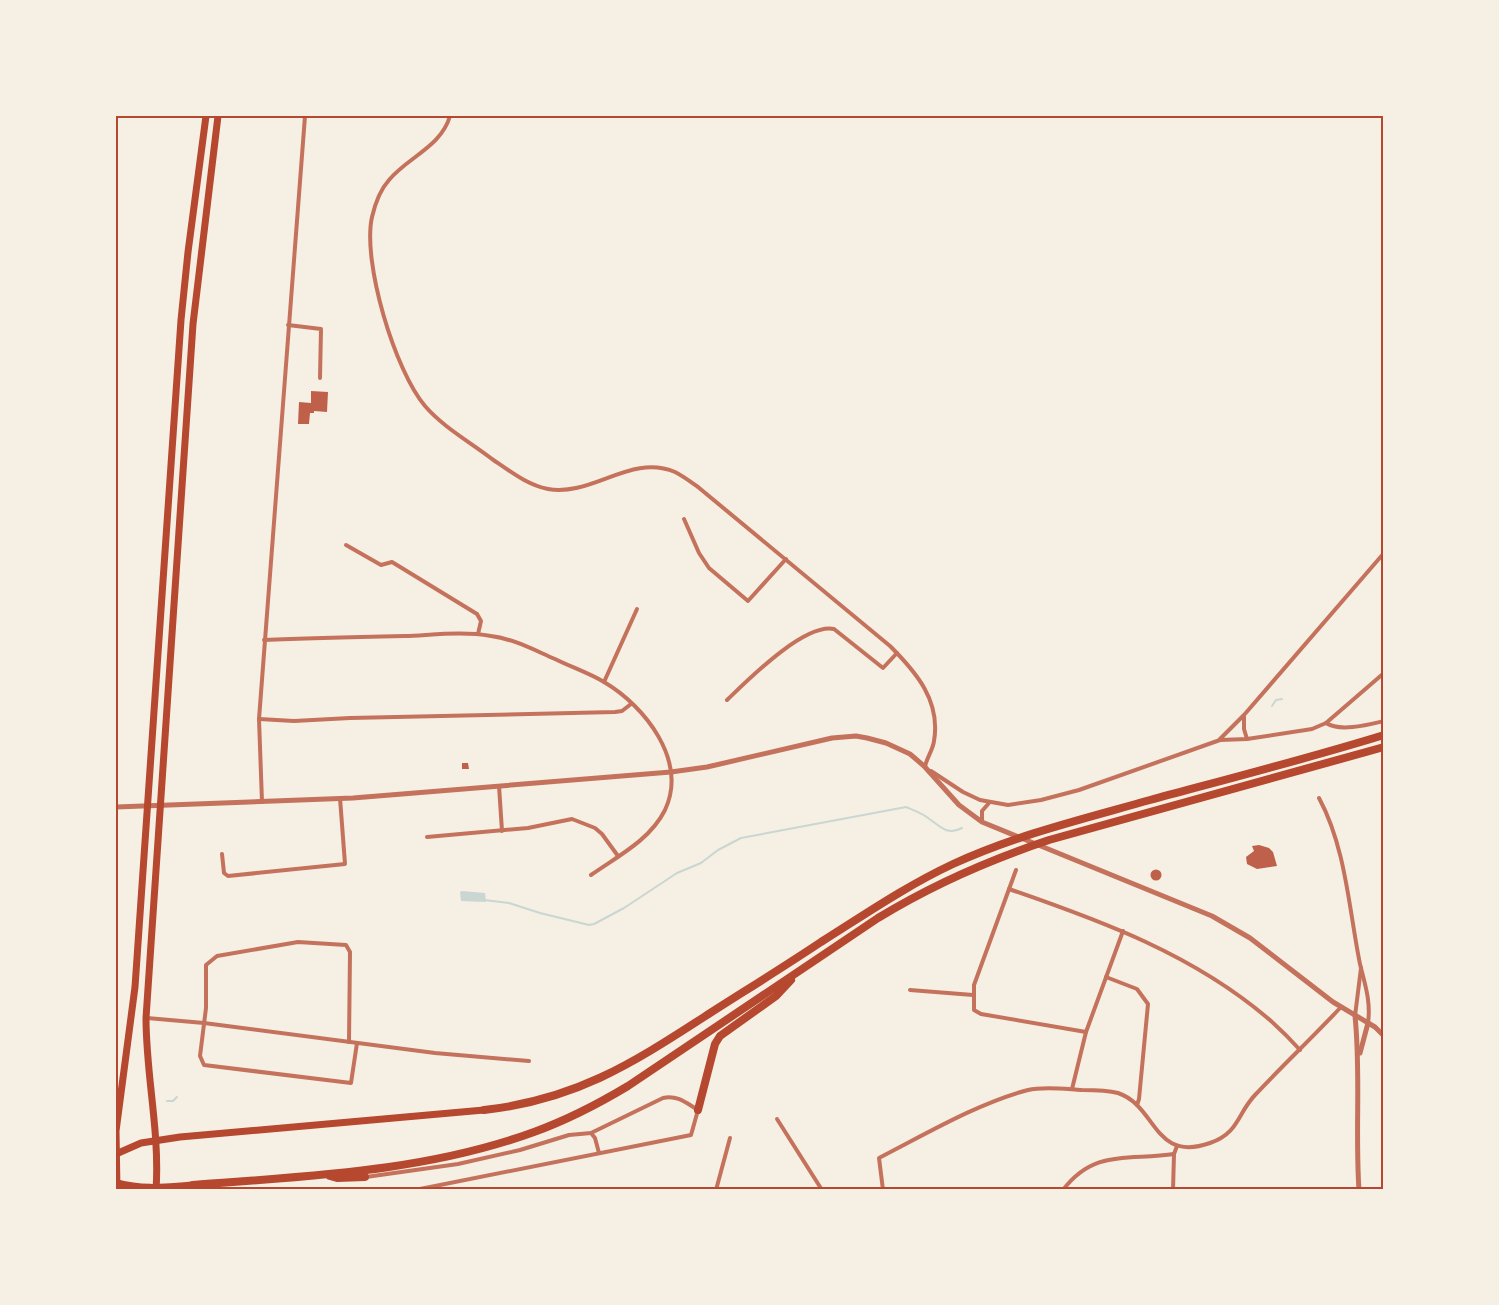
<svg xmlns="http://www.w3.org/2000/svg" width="1499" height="1305" font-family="Helvetica,sans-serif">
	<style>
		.water { fill: #c9d6d2 }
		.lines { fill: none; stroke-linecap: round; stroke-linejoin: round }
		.stream { stroke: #c9d6d2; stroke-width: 2 }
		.building { fill: #bf614a }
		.minor { stroke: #c5725c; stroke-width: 4 }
		.tertiary { stroke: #c5725c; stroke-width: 5 }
		.primary { stroke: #b5482f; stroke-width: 7 }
		.motorway { stroke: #b5482f; stroke-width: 8 }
		.neatline { fill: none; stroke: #b5482f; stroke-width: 2 }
	</style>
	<rect width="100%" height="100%" fill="#f6efe4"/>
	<polygon class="water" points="462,891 485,893 486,902 461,901 460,892"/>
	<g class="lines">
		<g class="stream">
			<polyline points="1272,706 1276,700 1282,699"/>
			<path d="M484,900L509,903L540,913L589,925L594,924L624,908L677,873L701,863L718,850L741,838L906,807C913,810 922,813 928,818C940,826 947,836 962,828"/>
			<polyline points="167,1101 173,1101 177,1097"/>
		</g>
	</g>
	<g class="building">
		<polygon points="311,391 328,392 327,412 314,411 314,413 310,413 309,424 298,424 299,402 311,403"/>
		<polygon points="462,763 468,763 469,769 462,769"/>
		<polygon points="1259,845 1269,848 1273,852 1277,866 1257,869 1247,864 1246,857 1254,851 1252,846"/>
		<circle cx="1156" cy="875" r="5.5"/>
	</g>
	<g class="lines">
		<g class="minor">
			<path d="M450,116C441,147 408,157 389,180C380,190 375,204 372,217C362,262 395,371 425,406C443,427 470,442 492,459C510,471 527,485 548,489C592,497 631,453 675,472C683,476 691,482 698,487L890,646C916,672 941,701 934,741C933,750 926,759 925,767"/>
			<polyline points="288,325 321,329 320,378"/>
			<polyline points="684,519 699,553 709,568 748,601 786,559"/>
			<polyline points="346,545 381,565 392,562 477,614 481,621 478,634"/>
			<path d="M264,640C311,638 358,637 405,636C433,635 463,631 491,636C514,639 534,650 555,659C571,667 589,673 604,682C645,706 688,761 665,810C650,840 618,856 591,875"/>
			<polyline points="604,682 637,609"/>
			<path d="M727,700C748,680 804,623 834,629L883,668L897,653"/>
			<polyline points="1244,717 1244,729 1247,739"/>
			<polyline points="259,719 294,721 350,718 615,712 622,711 631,704"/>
			<path d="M1326,723C1340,732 1367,725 1384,721"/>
			<polyline points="1220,739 1244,715 1384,553"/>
			<polyline points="931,771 963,792 980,800 1008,805 1041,800 1079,790 1220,740 1247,739 1312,729 1326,723 1384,673"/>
			<polyline points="499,786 502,831"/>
			<path d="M1319,798C1346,848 1349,910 1360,964C1365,985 1371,1001 1368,1023"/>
			<polyline points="262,802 259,719 305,116"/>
			<polyline points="982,822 982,811 989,803"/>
			<polyline points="427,837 528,828 572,819 595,828 602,834 618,856"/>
			<polyline points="222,854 224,873 228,876 345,864 340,798"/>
			<polyline points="1016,870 974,985 974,1010 981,1014 1086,1032"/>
			<path d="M1009,889C1102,921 1195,955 1271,1021C1281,1030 1291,1040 1300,1050"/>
			<polyline points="1106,977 1137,989 1148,1004 1139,1099 1137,1105"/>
			<polyline points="910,990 973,995"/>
			<polyline points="1355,1016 1361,968"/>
			<polyline points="147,1018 204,1023 435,1053 529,1061"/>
			<polyline points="349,1042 350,952 346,945 298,942 217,956 206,965 206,1008 200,1056 204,1065 351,1083 357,1043"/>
			<polyline points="1072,1089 1086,1032 1123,931"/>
			<polyline points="777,1119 822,1190"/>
			<polyline points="591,1133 595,1138 599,1153"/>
			<path d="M366,1177L458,1164L520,1150L569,1135L591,1133L663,1098C678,1095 686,1103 698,1110L691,1135L415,1190"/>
			<polyline points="716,1190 730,1138"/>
			<path d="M883,1190L879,1158C924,1135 978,1103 1028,1090C1044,1086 1065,1089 1082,1090C1094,1090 1107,1090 1118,1093C1157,1106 1153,1163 1210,1143C1239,1133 1237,1114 1255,1095C1283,1065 1313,1037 1341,1007"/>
			<path d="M1063,1190C1095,1148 1130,1161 1174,1154"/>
			<polyline points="1173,1190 1174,1154 1177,1146"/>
		</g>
		<g class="tertiary">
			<polyline points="116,807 353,798 671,772 707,767 832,738 856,736 867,738 886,743 910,754 924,766 959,805 982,822 1212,916 1250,938 1333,1002 1375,1027 1384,1036"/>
			<path d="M1355,1016C1361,1074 1355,1131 1359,1190"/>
			<polyline points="1360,1053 1368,1023"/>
		</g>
		<g class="primary">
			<polyline points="116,1154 141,1143 180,1137 484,1110"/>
			<path d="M117,1183C143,1190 166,1187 193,1185"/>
			<polyline points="117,1190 116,1131 135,987 181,320 188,252 206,116"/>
			<path d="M156,1190C160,1132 146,1076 146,1018L193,324L218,116"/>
		</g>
		<g class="motorway">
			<path d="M484,1110C574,1100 630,1065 704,1017C743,992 782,968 821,942C864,915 906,886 953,864C1016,835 1083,819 1150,800C1228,779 1306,759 1384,735"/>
			<polyline points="698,1110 715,1044 720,1036 776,996 791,980"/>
			<polyline points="330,1176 337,1178 365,1177"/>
			<path d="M193,1185C307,1176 425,1172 534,1132C567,1120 598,1104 628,1086L878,918C932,885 989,860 1049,840L1384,747"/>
		</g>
	</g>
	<rect width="1499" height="1305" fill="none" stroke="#f6efe4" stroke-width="234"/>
	<rect x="117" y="117" width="1265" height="1071" class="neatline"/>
</svg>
